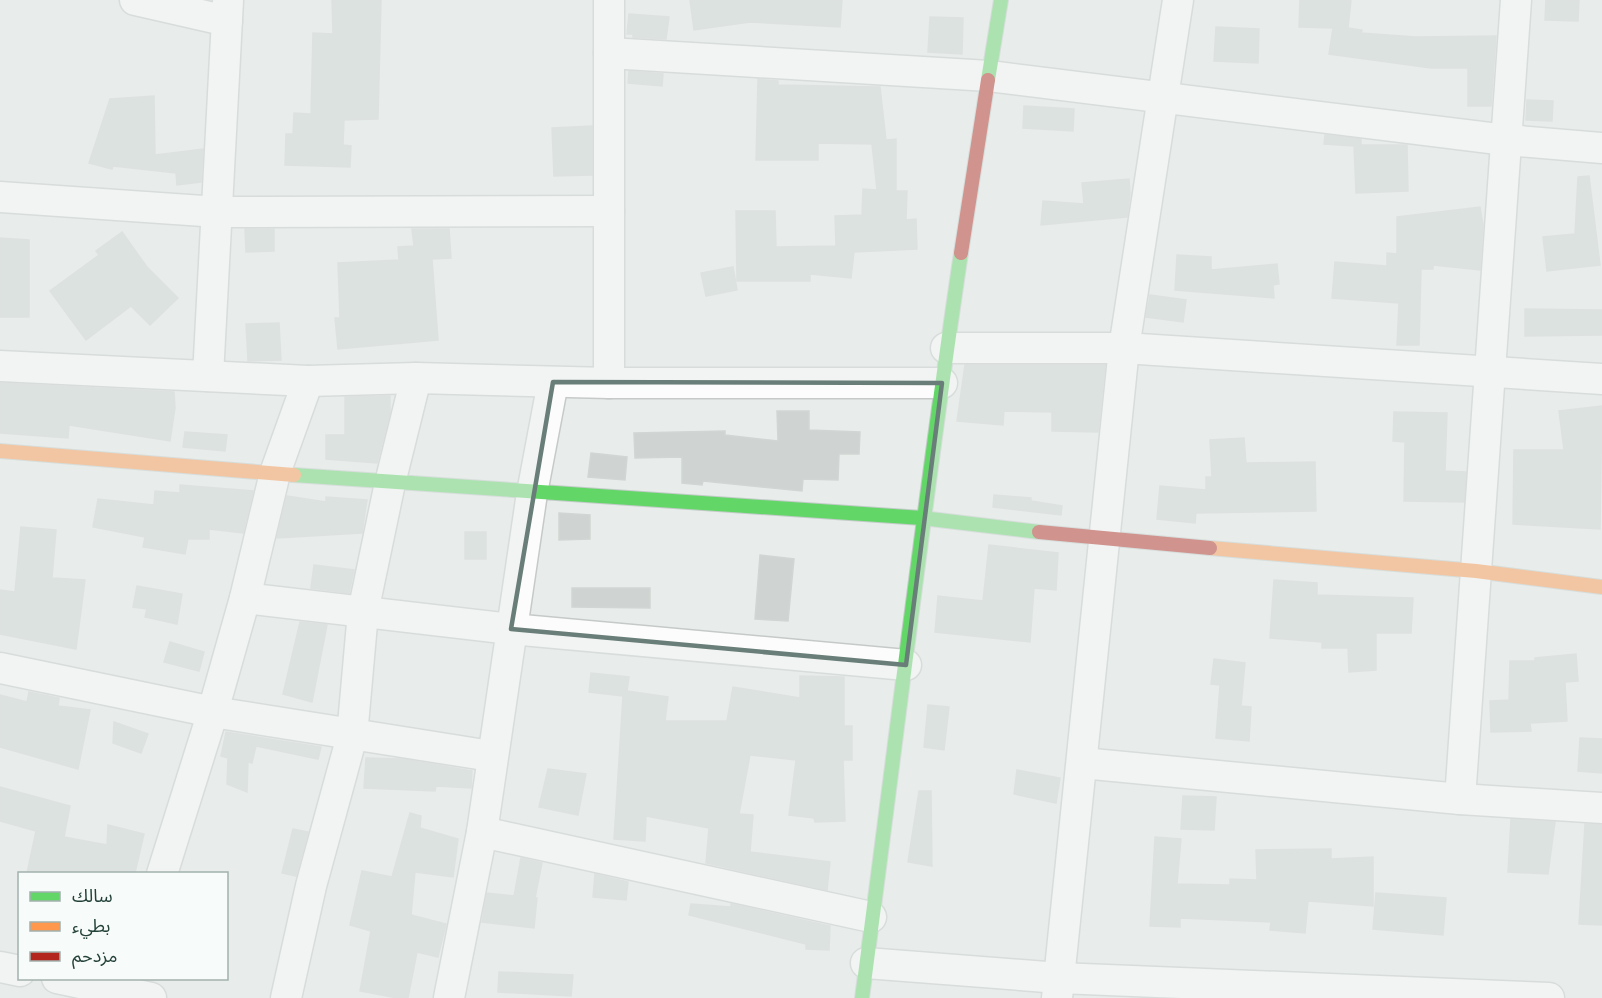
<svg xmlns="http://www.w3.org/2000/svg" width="1602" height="998" font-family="Raleway,'Noto Sans Arabic',sans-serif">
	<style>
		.building { fill: #cfd4d2; stroke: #d1d6d4; stroke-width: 1.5 }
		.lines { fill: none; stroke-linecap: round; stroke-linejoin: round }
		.street-casing { stroke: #c5cac8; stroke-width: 33 }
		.fast-casing { stroke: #c3cbc8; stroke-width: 16 }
		.slow-casing { stroke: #c3cbc8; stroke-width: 16 }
		.jam-casing { stroke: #c3cbc8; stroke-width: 16 }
		.street { stroke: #fcfcfc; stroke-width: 30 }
		.fast { stroke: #63d668; stroke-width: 14 }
		.slow { stroke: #ff974d; stroke-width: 14 }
		.jam { stroke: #b3261e; stroke-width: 14 }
		.marked { fill: none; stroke: #697e78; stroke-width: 4.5; stroke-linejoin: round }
	</style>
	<rect width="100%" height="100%" fill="#e8edeb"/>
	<g class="building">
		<polygon points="332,0 381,0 378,119 344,120 343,145 351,146 350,167 285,165 286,134 293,134 294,113 311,114 313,33 333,34"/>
		<polygon points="690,0 842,0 840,27 750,22 694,30"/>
		<polygon points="1300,0 1351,0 1348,28 1362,30 1361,33 1416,37 1496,36 1491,106 1468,106 1468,68 1431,68 1329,54 1333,28 1299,27"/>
		<polygon points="1546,0 1579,0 1578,21 1545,20"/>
		<polygon points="629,14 669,17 666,39 633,37 633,34 627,34"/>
		<polygon points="930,17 963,18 962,54 928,52"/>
		<polygon points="1216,27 1259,29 1258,63 1214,61"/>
		<polygon points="629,71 663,74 662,86 628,83"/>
		<polygon points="758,79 778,81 778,85 880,87 886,140 896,139 896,191 907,191 906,220 916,219 917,249 854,252 851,278 810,274 810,281 737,281 736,211 775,211 776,247 836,246 835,216 862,215 863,189 877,190 872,144 818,143 818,160 756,160"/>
		<polygon points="154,96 155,155 203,149 201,182 177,185 176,173 113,166 112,169 89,163 110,99"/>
		<polygon points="1527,100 1553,101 1552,121 1526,120"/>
		<polygon points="1024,106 1074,109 1073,131 1023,128"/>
		<polygon points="592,126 592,175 554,176 552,128"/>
		<polygon points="1325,135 1361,139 1361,145 1407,145 1408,191 1356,193 1354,146 1324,144"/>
		<polygon points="1589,176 1600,265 1547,271 1543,237 1575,234 1578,177"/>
		<polygon points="1129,179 1130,194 1127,217 1041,225 1043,201 1084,204 1082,183"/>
		<polygon points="1480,207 1483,225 1480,270 1433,265 1433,269 1421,269 1419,345 1397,345 1399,303 1332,298 1335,262 1387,266 1387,253 1397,254 1397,217"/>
		<polygon points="245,229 274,229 274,251 246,252"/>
		<polygon points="412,229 449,229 451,258 432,259 438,340 338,349 335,318 340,318 338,263 399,260 398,247 414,246"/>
		<polygon points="122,232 147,267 178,298 150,325 131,306 86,340 50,291 99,255 96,251"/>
		<polygon points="0,238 29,240 29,317 0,317"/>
		<polygon points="1177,255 1211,257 1211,270 1277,264 1279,284 1273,285 1274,298 1175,290"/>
		<polygon points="733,267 737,290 706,296 701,273"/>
		<polygon points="1150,295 1186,300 1183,322 1146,317"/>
		<polygon points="1525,309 1602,310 1602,335 1525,336"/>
		<polygon points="279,323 281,360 248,361 246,324"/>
		<polygon points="965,365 1105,365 1098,432 1052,431 1052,412 1004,411 1003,425 957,421"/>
		<polygon points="0,383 174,392 175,408 170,441 69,425 68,438 0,433"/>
		<polygon points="390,396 390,412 377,463 326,459 326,435 345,435 345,397"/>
		<polygon points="1602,406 1600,529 1513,524 1514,450 1564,450 1559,411"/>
		<polygon points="777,411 809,411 809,430 860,432 859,454 839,454 838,480 803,479 802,491 703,481 702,485 682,483 682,457 635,458 634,433 725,431 725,435 778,441"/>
		<polygon points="1394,412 1447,413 1445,471 1466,472 1464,502 1404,501 1405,442 1393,441"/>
		<polygon points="185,432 227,435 225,451 183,447"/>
		<polygon points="1244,438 1246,463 1315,462 1316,511 1196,513 1195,523 1157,519 1160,486 1206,490 1206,477 1212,477 1210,440"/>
		<polygon points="591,453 627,457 625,480 588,477"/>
		<polygon points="180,485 253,491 243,533 209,529 209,539 188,539 185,554 143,547 145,537 93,527 98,499 154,505 155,491 180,493"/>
		<polygon points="994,495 1031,498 1031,501 1062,506 1061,515 993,507"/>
		<polygon points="287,496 326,502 326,497 367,500 362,533 277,538"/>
		<polygon points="559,513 590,515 590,539 559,540"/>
		<polygon points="21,527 56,530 52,578 85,580 76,649 0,634 0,590 15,592"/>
		<rect x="465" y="532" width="21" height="27"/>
		<polygon points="989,545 1058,553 1056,590 1034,588 1030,642 935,632 938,596 983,601"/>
		<polygon points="760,555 794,559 788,621 755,619"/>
		<polygon points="314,565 354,570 349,593 311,588"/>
		<polygon points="1274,580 1317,583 1317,595 1413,598 1411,633 1376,633 1376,670 1349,672 1348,648 1322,648 1322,642 1270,638"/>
		<polygon points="137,586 182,594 177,624 145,617 147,609 133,607"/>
		<polygon points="572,588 650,588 650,608 572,607"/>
		<polygon points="300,622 327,625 312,702 283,694"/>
		<polygon points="170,642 204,652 199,671 164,662"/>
		<polygon points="1576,654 1578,681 1565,682 1567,721 1530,723 1531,731 1491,732 1490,701 1509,700 1510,661 1535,661 1535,658"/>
		<polygon points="1214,659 1245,663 1241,706 1251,707 1249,741 1216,738 1220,685 1211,684"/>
		<polygon points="591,673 629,677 627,691 668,697 665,721 727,721 733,687 800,698 800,676 844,677 844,726 852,726 852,760 843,760 845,821 815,822 814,818 789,815 796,760 750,755 739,814 753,815 750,852 830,862 827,890 706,863 709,828 646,816 645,841 614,839 623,696 589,692"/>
		<polygon points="29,692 59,698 58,706 90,710 78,769 0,747 0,695 27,702"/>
		<polygon points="928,705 949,707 944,750 924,747"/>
		<polygon points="114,722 148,734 141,753 113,743"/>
		<polygon points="226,732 321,747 318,759 256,746 252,763 248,762 247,792 227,784 228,758 221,756"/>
		<polygon points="1580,738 1602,739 1602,773 1578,771"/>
		<polygon points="366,758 402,759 472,771 471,788 436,786 435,791 364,788"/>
		<polygon points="548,769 586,774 578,815 539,807"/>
		<polygon points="1017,770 1060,778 1056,803 1014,794"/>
		<polygon points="0,787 70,806 64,837 107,845 108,825 144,834 135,873 27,873 36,831 0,821"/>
		<polygon points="919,791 931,791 932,866 908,862"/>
		<polygon points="1183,796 1216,797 1214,830 1181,829"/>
		<polygon points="410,813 421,816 420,828 458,839 453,877 415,872 411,915 446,924 438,957 417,952 408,998 397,998 360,991 371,931 350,925 362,871 392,877"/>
		<polygon points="1511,819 1555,822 1548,874 1508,872"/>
		<polygon points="1585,824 1602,825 1602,925 1579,924"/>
		<polygon points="293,829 308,832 296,876 282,873"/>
		<polygon points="1155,837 1181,839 1177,884 1230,885 1230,879 1257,880 1256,850 1331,849 1331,859 1373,857 1373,906 1308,901 1305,933 1270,930 1271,922 1180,918 1180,927 1150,926"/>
		<polygon points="521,858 542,863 535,898 537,898 534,928 482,922 487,893 514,896"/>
		<polygon points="595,874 628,882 626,900 593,897"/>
		<polygon points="1376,893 1446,898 1443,935 1373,929"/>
		<polygon points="691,904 731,907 731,904 830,926 829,950 806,949 806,944 689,915"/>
		<polygon points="499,972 573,975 571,996 498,992"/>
	</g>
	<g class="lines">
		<g class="street-casing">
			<g id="street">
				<polyline points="135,0 227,21"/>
				<polyline points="609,0 609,383"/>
				<polyline points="609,53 989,76 1506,140 1602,148"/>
				<polyline points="0,197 218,212 609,211"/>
				<polyline points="946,348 1124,348 1602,379"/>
				<polyline points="0,366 308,381 416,378 609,383 942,383"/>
				<polyline points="208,376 228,0"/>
				<polyline points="245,598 511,629 906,665"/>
				<polyline points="0,668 213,712 491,756"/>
				<polyline points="1082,763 1460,799 1602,808"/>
				<polyline points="1460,799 1516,0"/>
				<polyline points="482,832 871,917"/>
				<polyline points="162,874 211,718 245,598 275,473 308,381"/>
				<polyline points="866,963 1059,978 1549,998"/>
				<polyline points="0,967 20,971"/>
				<polyline points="57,978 151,998"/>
				<polyline points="286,998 311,886 352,736 363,612 390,483 416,378"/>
				<polyline points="449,998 482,832 532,493 553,382"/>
				<polyline points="1057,998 1124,348 1178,0"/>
			</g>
		</g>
		<g class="fast-casing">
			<g id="fast">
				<polyline points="988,80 1001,0"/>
				<polyline points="294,475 922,518 1039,532"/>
				<path d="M862,998C895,750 924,501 961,253"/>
			</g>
		</g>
		<g class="slow-casing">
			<g id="slow">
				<polyline points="0,451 294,475"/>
				<polyline points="1210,548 1476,571 1602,587"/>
			</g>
		</g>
		<g class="jam-casing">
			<g id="jam">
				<polyline points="961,253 988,80"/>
				<polyline points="1039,532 1210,548"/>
			</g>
		</g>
		<use href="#street" class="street"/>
		<use href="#fast" class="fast"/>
		<use href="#slow" class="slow"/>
		<use href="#jam" class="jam"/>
	</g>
	<path d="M0 0H1602V998H0ZM553,382L942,383L906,665L511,629Z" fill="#e8edeb" fill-opacity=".55" fill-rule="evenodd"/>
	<path class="marked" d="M553,382L942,383L906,665L511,629Z"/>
	<rect x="18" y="872" width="210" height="108" fill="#f7fbf9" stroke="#a3b1ad" stroke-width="1.5"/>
	<rect x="30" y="892" width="30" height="9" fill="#63d668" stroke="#a3b1ad" stroke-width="1.5"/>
	<text x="72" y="902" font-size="18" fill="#24423a">سالك</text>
	<rect x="30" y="922" width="30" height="9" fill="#ff974d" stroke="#a3b1ad" stroke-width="1.5"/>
	<text x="72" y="932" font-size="18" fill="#24423a">بطيء</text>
	<rect x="30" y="952" width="30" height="9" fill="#b3261e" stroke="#a3b1ad" stroke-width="1.5"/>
	<text x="72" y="962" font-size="18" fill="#24423a">مزدحم</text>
</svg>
